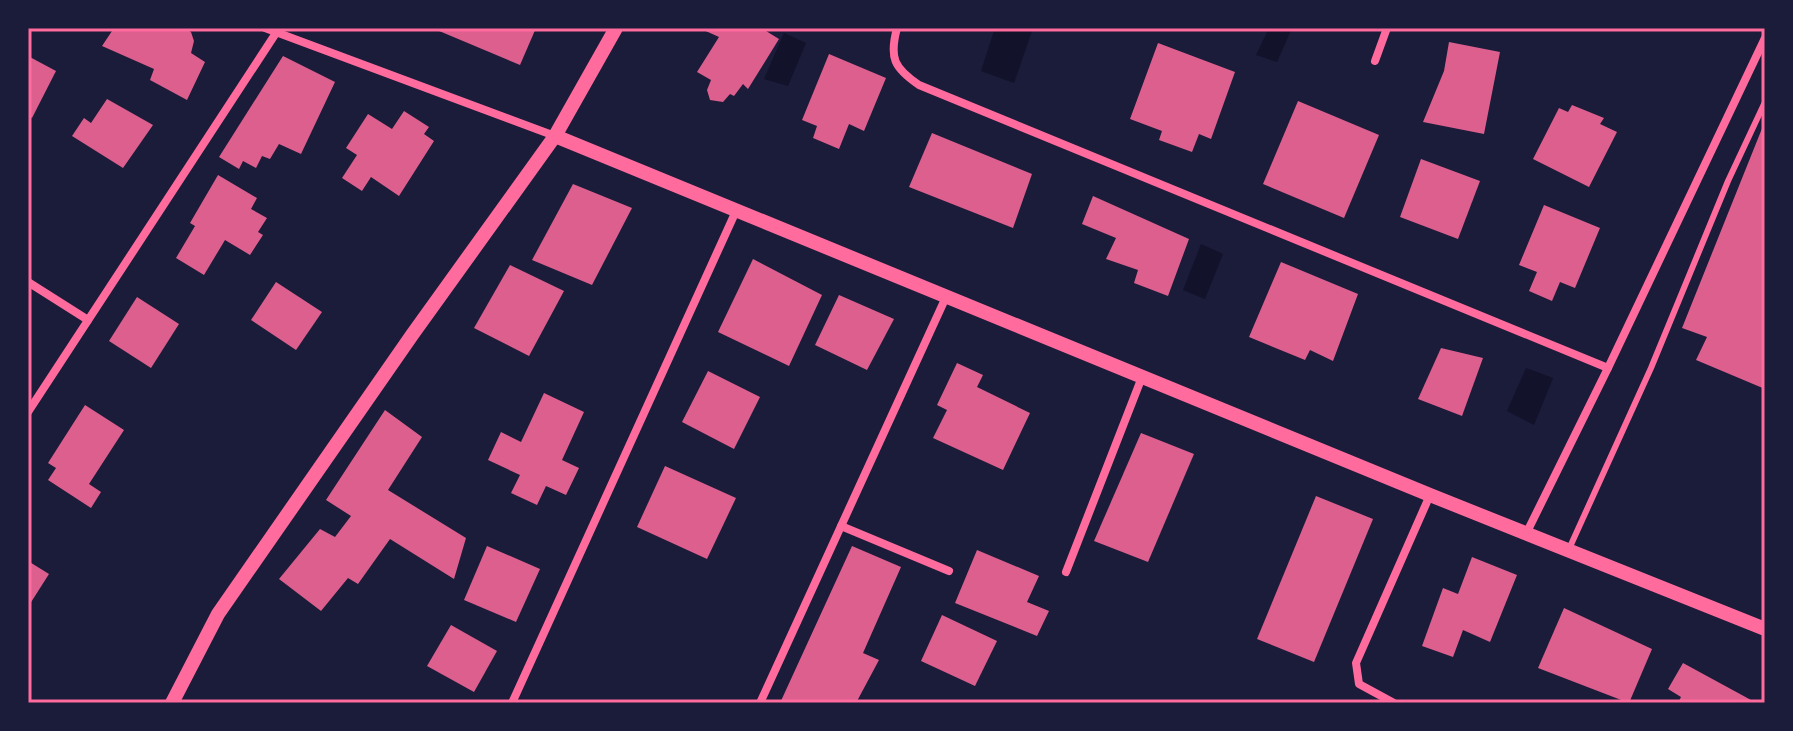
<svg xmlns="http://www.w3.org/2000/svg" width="1793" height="731" font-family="Cabin,sans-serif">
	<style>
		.water { fill: #12122b }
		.building { fill: #dd5f8e }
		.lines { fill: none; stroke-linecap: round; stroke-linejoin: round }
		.service { stroke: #ff6b9d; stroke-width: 6 }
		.minor { stroke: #ff6b9d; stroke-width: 8 }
		.tertiary { stroke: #ff6b9d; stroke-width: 14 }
		.neatline { fill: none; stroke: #ff6b9d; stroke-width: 3 }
	</style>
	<rect width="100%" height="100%" fill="#1b1b3a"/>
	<g class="water">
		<polygon points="995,28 1033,28 1014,83 981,71"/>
		<polygon points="1269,28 1292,28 1277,62 1256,55"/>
		<polygon points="784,33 806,43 788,86 764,79"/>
		<polygon points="1201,244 1223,254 1205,299 1183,290"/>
		<polygon points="1526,368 1553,378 1534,425 1507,411"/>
	</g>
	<g class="building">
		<polygon points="114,28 185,28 191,32 194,41 191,53 205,62 187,100 150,80 154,69 102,46"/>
		<polygon points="432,28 536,28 520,65"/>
		<polygon points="699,28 761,28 779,39 748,89 743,84 734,96 730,94 723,102 710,100 707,90 711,80 697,72 719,37"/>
		<polygon points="1449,42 1500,52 1484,134 1423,122 1444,71"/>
		<polygon points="1158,43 1235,72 1211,139 1199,134 1192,152 1159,140 1162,131 1130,119"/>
		<polygon points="829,54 886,78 864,131 849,124 839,149 813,138 817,126 802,120"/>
		<polygon points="28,56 56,71 32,118 28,116"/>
		<polygon points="283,56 335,82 301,154 279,144 270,159 262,156 256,168 243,161 239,169 219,157"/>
		<polygon points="107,99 153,125 123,168 72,136 84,118 91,123"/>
		<polygon points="1298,101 1379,135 1344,218 1263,184"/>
		<polygon points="1572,105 1604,118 1600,124 1617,132 1589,187 1533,159 1559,108 1568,112"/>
		<polygon points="404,111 429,127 424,134 434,141 399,196 371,177 362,191 342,178 357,155 346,148 368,114 392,129"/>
		<polygon points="1765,121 1765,389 1696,360 1707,337 1682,328"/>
		<polygon points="932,133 1032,174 1013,228 909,187"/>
		<polygon points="1421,159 1480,181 1458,239 1400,217"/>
		<polygon points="218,175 257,198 251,209 267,218 258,232 263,235 250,255 225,240 204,275 176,258 195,226 190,223"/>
		<polygon points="573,184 632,208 592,285 532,260"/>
		<polygon points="1093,196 1189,239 1168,296 1134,283 1138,270 1106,259 1116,238 1082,224"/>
		<polygon points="1544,205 1600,228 1575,288 1560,282 1552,301 1529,291 1537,272 1519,265"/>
		<polygon points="753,259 822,295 789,366 718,332"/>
		<polygon points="1281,262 1358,294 1333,361 1310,350 1305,360 1249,337"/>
		<polygon points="510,265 564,291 529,356 474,328"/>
		<polygon points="276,282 322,312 296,350 251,320"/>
		<polygon points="839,295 894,319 867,370 815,345"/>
		<polygon points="137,297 179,324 151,368 109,341"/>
		<polygon points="1441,348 1483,358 1462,416 1418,399"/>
		<polygon points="957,363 983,375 977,387 1030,413 1003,470 933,438 947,410 937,405"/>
		<polygon points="708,371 760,397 734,449 682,422"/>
		<polygon points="544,393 584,412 562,460 579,468 566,495 546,486 537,505 511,493 520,475 488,460 501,432 521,442"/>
		<polygon points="85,405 124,430 89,484 101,492 91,508 48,480 56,468 48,463"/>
		<polygon points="385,410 422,437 388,490 466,538 454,579 390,539 358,584 348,578 321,611 279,579 320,529 335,537 351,516 326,500"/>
		<polygon points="1141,433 1194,454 1148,562 1094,541"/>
		<polygon points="665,466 736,498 707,559 637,527"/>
		<polygon points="1316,496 1373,519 1314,662 1257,639"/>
		<polygon points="487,546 540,569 516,622 464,600"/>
		<polygon points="852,546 901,567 863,653 879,660 856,703 780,703"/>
		<polygon points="977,550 1039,576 1027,602 1049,611 1037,636 955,603"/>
		<polygon points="1472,557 1517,575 1490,642 1463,630 1453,657 1422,646 1443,588 1458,594"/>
		<polygon points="28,561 49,574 28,607"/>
		<polygon points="1564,608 1652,649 1629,703 1538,668"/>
		<polygon points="942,615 997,641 975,686 921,661"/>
		<polygon points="451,625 497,651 474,692 427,666"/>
		<polygon points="1683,663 1751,700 1749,703 1678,703 1681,697 1668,689"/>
	</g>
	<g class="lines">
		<polyline class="service" points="1569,549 1651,368 1728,181 1765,102"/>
		<g class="minor">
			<polyline points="265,28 555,136"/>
			<path d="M897,28C889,58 894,68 919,85L1608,368"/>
			<polyline points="1375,61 1387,28"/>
			<polyline points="28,282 88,320"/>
			<polyline points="28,412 276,33"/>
			<polyline points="841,526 949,571"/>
			<polyline points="1526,534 1608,368 1765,38"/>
			<polyline points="1066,572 1142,377"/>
			<polyline points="512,703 736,211"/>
			<polyline points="760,703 946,297"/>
			<polyline points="1394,703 1359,684 1356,663 1430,495"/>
		</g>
		<g class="tertiary">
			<polyline points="555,136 1430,495 1765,629"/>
			<polyline points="172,703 218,614 412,335 555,136 616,28"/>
		</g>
	</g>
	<rect width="1793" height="731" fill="none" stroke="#1b1b3a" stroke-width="60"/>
	<rect x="30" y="30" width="1733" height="671" class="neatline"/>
</svg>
